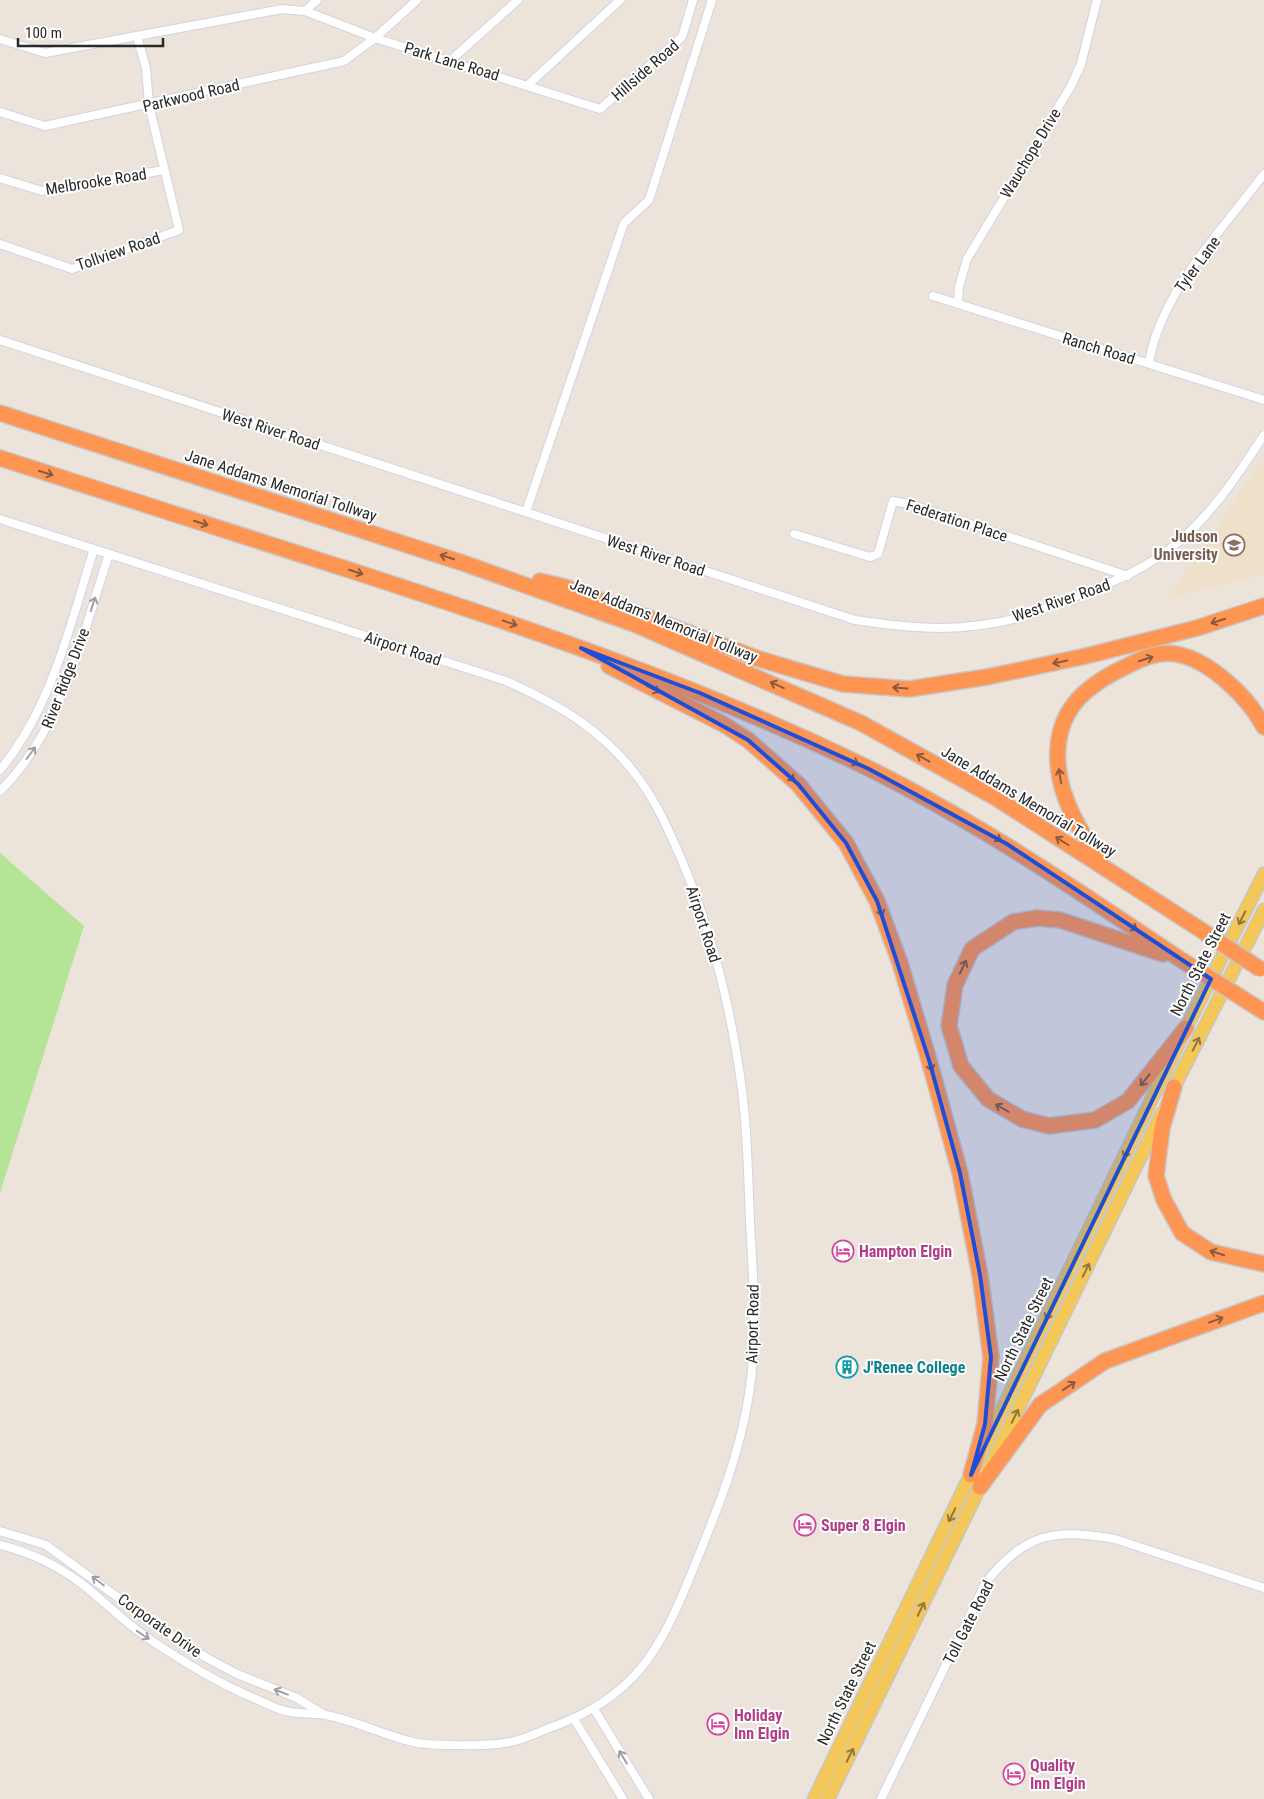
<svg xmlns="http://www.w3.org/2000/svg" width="1264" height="1799" font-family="'Roboto Condensed',sans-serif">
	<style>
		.education { fill: #eee0c9 }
		.green { fill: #b4e495 }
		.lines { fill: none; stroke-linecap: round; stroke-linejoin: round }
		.street-casing { stroke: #d0d4e3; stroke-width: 10 }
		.primary-casing { stroke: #c7c7c7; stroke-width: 15 }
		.highway-casing { stroke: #c7c7c7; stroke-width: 18 }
		.street { stroke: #fff; stroke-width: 8 }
		.primary { stroke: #f3c758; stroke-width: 12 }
		.highway { stroke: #ff9552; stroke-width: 15 }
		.highway-bridge-casing { stroke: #c7c7c7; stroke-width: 18; stroke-linecap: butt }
		.highway-bridge { stroke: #ff9552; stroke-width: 15 }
		.oneway { stroke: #895a3b }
		.oneway2 { stroke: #9f9f9f }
		.oneway3 { stroke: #8e7840 }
		.marked { fill: #1d4ed8; fill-opacity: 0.2; stroke: #1d4ed8; stroke-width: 4; stroke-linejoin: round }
		.labels { text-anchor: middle; stroke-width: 4; stroke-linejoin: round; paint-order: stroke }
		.street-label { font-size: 16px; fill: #292929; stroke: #fff }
		.education-label { font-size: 16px; font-weight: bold; fill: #785e54; stroke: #fff; text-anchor: end }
		.hotel-label { font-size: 16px; font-weight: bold; fill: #b23c85; stroke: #fff; text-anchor: start }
		.culture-label { font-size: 16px; font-weight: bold; fill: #0d838f; stroke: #fff; text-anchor: start }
	</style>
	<rect width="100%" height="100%" fill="#ece4db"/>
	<polygon class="education" points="1264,458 1264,574 1167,599 1225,516"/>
	<polygon class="green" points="0,853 84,926 0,1193"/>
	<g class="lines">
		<g class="street-casing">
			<g id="street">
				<polyline points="305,11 317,0"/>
				<polyline points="0,39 45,53 282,9 305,11 375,38 600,109 682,37 693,0"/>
				<polyline points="451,60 518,0"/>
				<polyline points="528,85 620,0"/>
				<polyline points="0,112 45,126 344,61 375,38 417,0"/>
				<polyline points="0,178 42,191 164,170"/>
				<polyline points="0,244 72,269 179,230 149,105 146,68 137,36"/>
				<polyline points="933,296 1264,400"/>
				<polyline points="958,304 959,287 967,259 1071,86 1081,64 1097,0"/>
				<path d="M0,340L855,620C914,629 963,633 1021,617C1042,611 1062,601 1082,594C1116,581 1147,568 1176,544C1212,514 1238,475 1264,435"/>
				<path d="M1149,363C1160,293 1222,230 1264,174"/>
				<polyline points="526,512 624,223 649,200 712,0"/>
				<path d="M0,519L506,681C562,706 606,732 642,783C658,806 669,831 680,856C710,926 729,1000 740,1075C747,1123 748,1172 750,1221C753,1278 758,1337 749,1394C740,1454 717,1511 694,1567C660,1651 637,1697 547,1729C534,1734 519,1742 504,1743C486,1746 430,1746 413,1742C384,1735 356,1721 326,1715C314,1713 302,1714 290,1712C278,1710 267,1704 256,1699C217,1683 180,1660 145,1636C122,1620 104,1601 82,1584C58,1566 29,1552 0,1545"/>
				<polyline points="794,534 870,557 878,554 893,501 913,505 1128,576"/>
				<path d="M0,770C52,707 70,625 94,549"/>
				<path d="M0,791C63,729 82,635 109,554"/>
				<polyline points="0,1531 46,1545 172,1637 207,1658 237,1674 297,1698 323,1714"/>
				<polyline points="594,1709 649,1799"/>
				<polyline points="574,1719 623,1799"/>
				<path d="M881,1799L986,1582C1026,1533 1054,1528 1115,1539L1264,1588"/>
			</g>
		</g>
		<g class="primary-casing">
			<g id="primary">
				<polyline points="1170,1095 1264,910"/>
				<polyline points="814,1799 1186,1028 1264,874"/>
				<polyline points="828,1799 1162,1113"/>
			</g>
		</g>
		<g class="highway-casing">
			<g id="highway">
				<polyline points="0,413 466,564 634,624 861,723 996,798 1198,928"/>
				<path d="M0,458C113,494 227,531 340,567C520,625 698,685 868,768C979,823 1080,892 1183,961"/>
				<polyline points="540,581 565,587 759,659 843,684 909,689 987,677 1086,656 1197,628 1264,606"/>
				<polyline points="609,666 723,724 748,740 798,784 846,843 877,901 900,963 929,1060 960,1173 980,1275 991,1357 985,1424 971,1475"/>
				<path d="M1100,861C1081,832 1061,801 1058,765C1054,711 1084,686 1129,665C1142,658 1160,651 1176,654C1210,660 1249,698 1264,727"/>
				<polyline points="1163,954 1060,920 1037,918 1013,922 972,949 955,985 949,1026 961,1066 988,1099 1022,1119 1049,1126 1095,1120 1128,1101 1186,1028"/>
				<polyline points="1242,998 1264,1012"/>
				<polyline points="1174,1087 1162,1128 1156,1176 1164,1200 1182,1233 1211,1252 1264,1264"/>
				<polyline points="980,1487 1040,1405 1105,1361 1264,1303"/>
			</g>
		</g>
		<use href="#street" class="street"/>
		<use href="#primary" class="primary"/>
		<use href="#highway" class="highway"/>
		<g class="highway-bridge-casing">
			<g id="highway-bridge">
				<polyline points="1198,928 1260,969"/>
				<polyline points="1183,961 1242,998"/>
			</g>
		</g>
		<use href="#highway-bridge" class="highway-bridge"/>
	</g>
	<defs><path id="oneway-shaft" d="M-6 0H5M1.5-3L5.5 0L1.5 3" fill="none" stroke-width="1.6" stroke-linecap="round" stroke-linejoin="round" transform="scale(1.25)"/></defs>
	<g class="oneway">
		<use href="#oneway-shaft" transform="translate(46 473) rotate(18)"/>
		<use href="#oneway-shaft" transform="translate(201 523) rotate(18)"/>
		<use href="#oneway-shaft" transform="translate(447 557) rotate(-162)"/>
		<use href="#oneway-shaft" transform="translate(356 572) rotate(18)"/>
		<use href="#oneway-shaft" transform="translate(1218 621) rotate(162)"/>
		<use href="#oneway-shaft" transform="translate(510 623) rotate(19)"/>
		<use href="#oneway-shaft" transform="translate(1146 659) rotate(-18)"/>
		<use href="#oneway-shaft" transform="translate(1060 662) rotate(168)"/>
		<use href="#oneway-shaft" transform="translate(777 685) rotate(-156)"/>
		<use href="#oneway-shaft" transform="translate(900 688) rotate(-176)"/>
		<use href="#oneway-shaft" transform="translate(653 689) rotate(27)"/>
		<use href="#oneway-shaft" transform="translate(923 758) rotate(-151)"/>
		<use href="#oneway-shaft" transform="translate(852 761) rotate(25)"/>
		<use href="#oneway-shaft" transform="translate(789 776) rotate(42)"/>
		<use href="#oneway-shaft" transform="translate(1060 776) rotate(-99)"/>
		<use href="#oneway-shaft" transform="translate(995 837) rotate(29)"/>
		<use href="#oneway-shaft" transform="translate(1062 841) rotate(-148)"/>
		<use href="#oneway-shaft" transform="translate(880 909) rotate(70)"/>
		<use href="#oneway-shaft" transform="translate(1131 926) rotate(34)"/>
		<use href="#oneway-shaft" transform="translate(963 967) rotate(-64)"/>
		<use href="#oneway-shaft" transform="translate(930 1064) rotate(74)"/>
		<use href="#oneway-shaft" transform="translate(1145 1080) rotate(129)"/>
		<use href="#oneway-shaft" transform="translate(1002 1108) rotate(-150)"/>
		<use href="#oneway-shaft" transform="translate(1217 1253) rotate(-162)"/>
		<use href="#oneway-shaft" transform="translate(1216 1320) rotate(-20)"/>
		<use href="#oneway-shaft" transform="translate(1069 1386) rotate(-34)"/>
	</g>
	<g class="oneway2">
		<use href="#oneway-shaft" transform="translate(93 604) rotate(-72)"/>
		<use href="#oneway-shaft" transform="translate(31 753) rotate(-53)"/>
		<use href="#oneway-shaft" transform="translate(98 1581) rotate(-143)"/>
		<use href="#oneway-shaft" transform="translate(143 1635) rotate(34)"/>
		<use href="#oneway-shaft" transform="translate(281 1692) rotate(-159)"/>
		<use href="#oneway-shaft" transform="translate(623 1757) rotate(-121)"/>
	</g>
	<g class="oneway3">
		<use href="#oneway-shaft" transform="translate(1242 918) rotate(117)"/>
		<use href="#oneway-shaft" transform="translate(1196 1044) rotate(-63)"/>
		<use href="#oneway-shaft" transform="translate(1127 1151) rotate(116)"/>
		<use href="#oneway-shaft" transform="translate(1086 1270) rotate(-64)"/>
		<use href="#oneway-shaft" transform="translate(1049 1313) rotate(116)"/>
		<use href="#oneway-shaft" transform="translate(1015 1416) rotate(-64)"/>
		<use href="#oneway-shaft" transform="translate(952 1515) rotate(116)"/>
		<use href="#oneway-shaft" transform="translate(921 1609) rotate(-64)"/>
		<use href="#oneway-shaft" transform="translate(850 1755) rotate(-64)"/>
	</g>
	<path class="marked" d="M581,648L700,693L869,769L1007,844L1211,979L971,1475L985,1424L991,1357L980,1275L960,1173L929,1060L877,901L846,843L798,784L748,740Z"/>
	<defs>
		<g id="university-ring" transform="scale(1.125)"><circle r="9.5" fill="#fff" stroke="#8d6e63" stroke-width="1.5"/><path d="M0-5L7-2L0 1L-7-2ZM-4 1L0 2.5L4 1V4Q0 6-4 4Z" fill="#8d6e63"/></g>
		<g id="hotel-ring" transform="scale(1.125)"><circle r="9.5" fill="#fff" stroke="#d1479c" stroke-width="1.5"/><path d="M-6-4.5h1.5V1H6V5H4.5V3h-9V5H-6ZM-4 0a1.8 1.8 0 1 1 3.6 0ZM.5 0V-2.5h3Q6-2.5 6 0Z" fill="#d1479c"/></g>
		<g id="building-ring" transform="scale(1.125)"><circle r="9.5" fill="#fff" stroke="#0f9aa8" stroke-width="1.5"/><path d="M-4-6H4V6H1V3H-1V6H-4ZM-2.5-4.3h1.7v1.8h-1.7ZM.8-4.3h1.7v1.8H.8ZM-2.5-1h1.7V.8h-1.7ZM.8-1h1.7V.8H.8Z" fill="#0f9aa8"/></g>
	</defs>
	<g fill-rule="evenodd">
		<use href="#university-ring" x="1234" y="545"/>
		<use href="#hotel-ring" x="843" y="1251"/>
		<use href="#building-ring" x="847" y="1367"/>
		<use href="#hotel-ring" x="805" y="1525"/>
		<use href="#hotel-ring" x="718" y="1724"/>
		<use href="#hotel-ring" x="1014" y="1774"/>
	</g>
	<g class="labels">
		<g class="street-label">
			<text transform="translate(452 61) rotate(17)" y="6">Park Lane Road</text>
			<text transform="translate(645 70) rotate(-41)" y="6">Hillside Road</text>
			<text transform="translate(191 95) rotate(-13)" y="6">Parkwood Road</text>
			<text transform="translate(1030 153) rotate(-59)" y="6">Wauchope Drive</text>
			<text transform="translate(96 181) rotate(-9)" y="6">Melbrooke Road</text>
			<text transform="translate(118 251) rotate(-19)" y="6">Tollview Road</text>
			<text transform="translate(1197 264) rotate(-54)" y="6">Tyler Lane</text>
			<text transform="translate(1099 348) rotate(17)" y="6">Ranch Road</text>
			<text transform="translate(271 429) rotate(18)" y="6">West River Road</text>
			<text transform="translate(281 485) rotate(18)" y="6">Jane Addams Memorial Tollway</text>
			<text transform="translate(957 520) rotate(18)" y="6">Federation Place</text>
			<text transform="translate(656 555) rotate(18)" y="6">West River Road</text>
			<text transform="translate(1061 600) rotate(-19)" y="6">West River Road</text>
			<text transform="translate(664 620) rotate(22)" y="6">Jane Addams Memorial Tollway</text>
			<text transform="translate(403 648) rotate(18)" y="6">Airport Road</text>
			<text transform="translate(65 678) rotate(-69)" y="6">River Ridge Drive</text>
			<text transform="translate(1029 801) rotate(31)" y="6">Jane Addams Memorial Tollway</text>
			<text transform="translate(704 924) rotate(72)" y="6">Airport Road</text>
			<text transform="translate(1200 964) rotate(-63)" y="6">North State Street</text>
			<text transform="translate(752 1324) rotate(-89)" y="6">Airport Road</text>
			<text transform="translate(1023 1329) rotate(-64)" y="6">North State Street</text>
			<text transform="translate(968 1622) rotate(-63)" y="6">Toll Gate Road</text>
			<text transform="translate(160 1625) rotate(35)" y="6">Corporate Drive</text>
			<text transform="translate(846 1693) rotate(-64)" y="6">North State Street</text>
		</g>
		<g class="education-label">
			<text x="1218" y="542">Judson<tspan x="1218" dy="18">University</tspan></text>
		</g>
		<g class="hotel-label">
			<text x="859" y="1257">Hampton Elgin</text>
			<text x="821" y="1531">Super 8 Elgin</text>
			<text x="734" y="1721">Holiday<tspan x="734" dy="18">Inn Elgin</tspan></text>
			<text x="1030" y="1771">Quality<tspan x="1030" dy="18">Inn Elgin</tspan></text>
		</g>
		<g class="culture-label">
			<text x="863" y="1373">J'Renee College</text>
		</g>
	</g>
	<path d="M18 38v8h145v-8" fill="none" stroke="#292929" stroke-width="2.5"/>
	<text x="25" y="38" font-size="15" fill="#292929" stroke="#ffffff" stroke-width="4" paint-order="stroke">100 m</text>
</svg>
